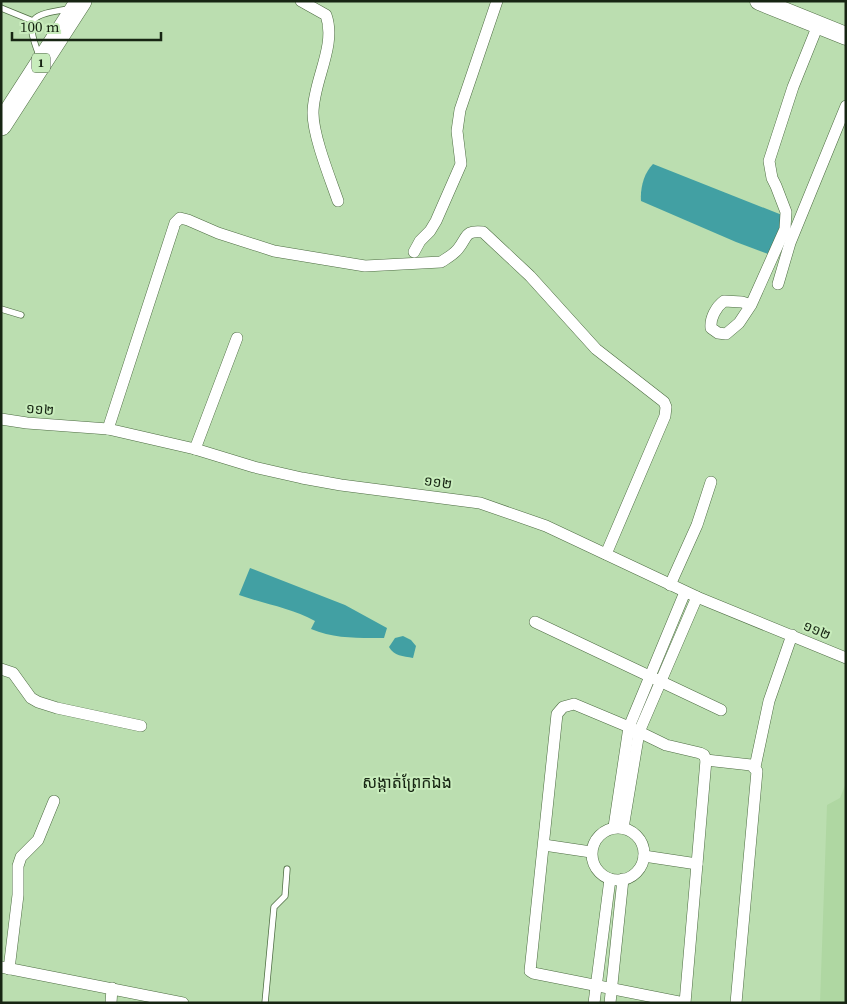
<svg xmlns="http://www.w3.org/2000/svg" width="847" height="1004" font-family="'Source Serif 4','Noto Sans Khmer',serif">
	<style>
		.built { fill: #afd7a2 }
		.water { fill: #42a0a3 }
		.lines { fill: none; stroke-linecap: round; stroke-linejoin: round }
		.lane-casing { stroke: #4d6c42; stroke-width: 7 }
		.street-casing { stroke: #4d6c42; stroke-width: 12 }
		.primary-casing { stroke: #4d6c42; stroke-width: 19 }
		.highway-casing { stroke: #4d6c42; stroke-width: 22 }
		.lane { stroke: #fff; stroke-width: 5.5 }
		.street { stroke: #fff; stroke-width: 11 }
		.primary { stroke: #fff; stroke-width: 18 }
		.highway { stroke: #fff; stroke-width: 21 }
		.labels { text-anchor: middle; stroke-width: 4; stroke-linejoin: round; paint-order: stroke }
		.shield { fill: #c8ecbc; stroke: #4c6146; stroke-width: 1 }
		.shield-label { font-size: 12px; font-weight: bold; fill: #172513 }
		.street-label { font-size: 14px; fill: #172513; stroke: #c8ecbc }
		.quarter-label { font-size: 16px; fill: #172513; stroke: #c8ecbc }
	</style>
	<rect width="100%" height="100%" fill="#bbdeb0"/>
	<polygon class="built" points="846,783 846,1003 820,1003 827,805 840,798"/>
	<g class="water">
		<path d="M653,164L782,215V220L771,255L736,242L641,201C640,188 644,173 653,164Z"/>
		<path d="M250,568L345,605L387,628L384,638C359,638 335,639 311,629L315,621C291,608 264,604 239,595Z"/>
		<path d="M403,636L411,640L416,646L413,658C403,656 394,656 389,647L395,638Z"/>
	</g>
	<g class="lines">
		<g class="lane-casing">
			<g id="lane">
				<polyline points="1,8 33,21"/>
				<path d="M39,55C24,16 31,15 69,9"/>
				<polyline points="1,309 21,315"/>
				<polyline points="265,1003 274,907 285,896 287,869"/>
			</g>
		</g>
		<g class="street-casing">
			<g id="street">
				<path d="M301,1L326,15C337,46 313,81 313,113C313,136 330,178 338,201"/>
				<polyline points="414,252 420,241 430,231 436,221 461,164 457,131 460,110 497,1"/>
				<polyline points="778,284 790,243 846,106"/>
				<path d="M751,305L742,302L724,301C716,307 710,318 711,328L718,333L726,334L739,323L751,305L785,229L786,212L776,186L772,178L769,161L793,87L818,25"/>
				<polyline points="1,419 27,423 108,429 195,449 254,467 302,478 341,485 480,503 546,526 697,597 846,658"/>
				<path d="M108,429L175,223L180,218L188,220L218,233L274,251L365,266L441,262C447,258 453,255 458,249C468,237 464,230 483,232L530,276L596,349L664,402L666,407L665,416L606,554"/>
				<polyline points="195,449 237,338"/>
				<polyline points="670,585 697,525 711,482"/>
				<polyline points="535,622 721,710"/>
				<polyline points="1,669 13,673 31,698 38,702 57,708 141,726"/>
				<polyline points="706,760 751,765 757,771 736,1003"/>
				<polyline points="755,767 769,701 792,635"/>
				<polyline points="614,827 629,727 685,592"/>
				<circle cx="618" cy="854" r="26"/>
				<polyline points="623,828 639,732 697,597"/>
				<polyline points="544,845 591,852"/>
				<polyline points="644,856 697,864"/>
				<polyline points="1,967 183,1003"/>
				<polyline points="9,969 18,895 18,866 21,857 38,840 54,801"/>
				<polyline points="111,1003 112,988"/>
				<polyline points="594,1003 610,879"/>
				<polyline points="610,1003 623,879"/>
				<polyline points="684,1003 533,973 530,971 557,714 563,707 574,704 629,727 666,745 700,753 704,755 706,760 685,1003"/>
			</g>
		</g>
		<g class="primary-casing">
			<polyline id="primary" points="759,1 846,36"/>
		</g>
		<g class="highway-casing">
			<polyline id="highway" points="1,125 81,1"/>
		</g>
		<use href="#lane" class="lane"/>
		<use href="#street" class="street"/>
		<use href="#primary" class="primary"/>
		<use href="#highway" class="highway"/>
	</g>
	<g class="labels">
		<rect class="shield" x="32" y="53.5" width="18" height="19" rx="4"/>
		<g class="shield-label">
			<text x="41" y="67">1</text>
		</g>
		<g class="street-label">
			<text transform="translate(40 409) rotate(5)" y="5">១១២</text>
			<text transform="translate(438 482) rotate(8)" y="5">១១២</text>
			<text transform="translate(817 630) rotate(23)" y="5">១១២</text>
		</g>
		<g class="quarter-label">
			<text x="407" y="788">សង្កាត់ព្រែកឯង</text>
		</g>
	</g>
	<rect width="847" height="1004" fill="none" stroke="#172513" stroke-width="5"/>
	<path d="M12 32v8h149v-8" fill="none" stroke="#172513" stroke-width="2.5"/>
	<text x="20" y="32" font-size="15" fill="#172513" stroke="#c8ecbc" stroke-width="4" paint-order="stroke">100 m</text>
</svg>
